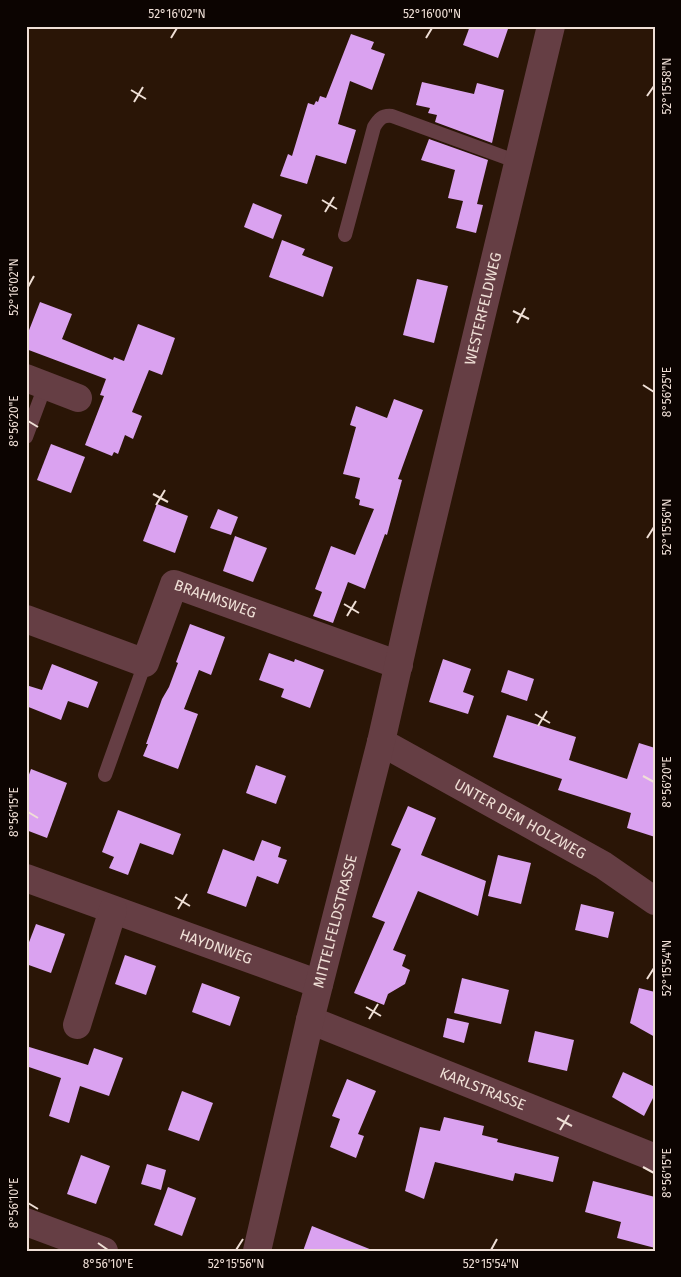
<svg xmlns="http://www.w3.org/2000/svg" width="681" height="1277" font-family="'Fira Sans',sans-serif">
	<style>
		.building { fill: #daa2f0 }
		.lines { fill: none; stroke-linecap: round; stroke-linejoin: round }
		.service { stroke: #653e44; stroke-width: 14 }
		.minor { stroke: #653e44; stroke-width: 28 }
		.ticks { fill: none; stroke: #efdfd6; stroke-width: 2 }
		.labels { text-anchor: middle; stroke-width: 5; stroke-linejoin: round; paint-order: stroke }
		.street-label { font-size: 15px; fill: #efdfd6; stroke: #0c0401 }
		.neatline { fill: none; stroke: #efdfd6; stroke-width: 2 }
		.ticks-label { font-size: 12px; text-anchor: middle; fill: #efdfd6 }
	</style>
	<rect width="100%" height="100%" fill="#2a1506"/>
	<g class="building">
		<polygon points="470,26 509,26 498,58 463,45"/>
		<polygon points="351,34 374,42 371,49 385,54 372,90 350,81 338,124 356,130 346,164 316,155 307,184 280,176 288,154 292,156 308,103 314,105 316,101 318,102 320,96 326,98"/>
		<polygon points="422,82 474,94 477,83 504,90 492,143 435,122 437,115 428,113 430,108 416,105"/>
		<polygon points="429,139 488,160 477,204 483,205 476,233 456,228 463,201 448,198 455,170 421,160"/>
		<polygon points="253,203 282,215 273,239 244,227"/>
		<polygon points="282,240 305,249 302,255 333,267 323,297 269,277"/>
		<polygon points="417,279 448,286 434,343 403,335"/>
		<polygon points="40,302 72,314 62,339 113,360 114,357 124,361 138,324 175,338 162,375 149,370 132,412 142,416 133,439 125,435 118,454 114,452 112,456 85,445 104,396 100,395 106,379 26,349 26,338"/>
		<polygon points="394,399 423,410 398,479 402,480 387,535 385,534 365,589 348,582 333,623 313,616 322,592 315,589 331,546 355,555 374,509 359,505 360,500 355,498 360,478 343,474 356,427 350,425 356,406 387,418"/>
		<polygon points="51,444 85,457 71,493 37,480"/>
		<polygon points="157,504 188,516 175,553 143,541"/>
		<polygon points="218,509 238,517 231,535 210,528"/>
		<polygon points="235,536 267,548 253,582 223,571"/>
		<polygon points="190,624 225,637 211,675 199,670 184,709 198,714 178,769 143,756 148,744 146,744 162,699 169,687 178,663 176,662"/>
		<polygon points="269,653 294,662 295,659 324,670 310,708 281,697 284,689 259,680"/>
		<polygon points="443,659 471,669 463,692 474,696 468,714 429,702"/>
		<polygon points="52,664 98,682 88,708 68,701 61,720 26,706 26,685 42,690"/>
		<polygon points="508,670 534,679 527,701 501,692"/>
		<polygon points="507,715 576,737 569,760 627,779 639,743 655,748 655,837 627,828 631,813 558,790 562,779 493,757"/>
		<polygon points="256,765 286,776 276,804 246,793"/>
		<polygon points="31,769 67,783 47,838 26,830 26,783"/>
		<polygon points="408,806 436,818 421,855 486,881 478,916 418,891 393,950 406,955 402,966 410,970 405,984 388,994 384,1005 354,993 385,922 372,917 401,849 391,845"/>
		<polygon points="118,810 181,834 173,855 140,843 128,875 109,868 114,857 102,852"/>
		<polygon points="262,840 281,847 278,857 287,860 278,884 257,876 246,907 207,893 223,849 254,861"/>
		<polygon points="498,855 531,863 521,904 488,896"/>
		<polygon points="581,904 614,912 608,938 575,930"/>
		<polygon points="36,924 65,934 51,973 26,964 26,950"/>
		<polygon points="125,955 156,966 146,995 115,984"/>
		<polygon points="462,978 509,990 501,1024 454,1013"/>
		<polygon points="202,983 240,997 230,1026 192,1012"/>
		<polygon points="639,988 655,992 655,1037 630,1023"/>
		<polygon points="447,1018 469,1023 464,1043 443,1037"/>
		<polygon points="535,1031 574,1040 567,1071 528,1062"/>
		<polygon points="26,1046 88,1065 94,1048 123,1058 109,1096 80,1086 69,1123 49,1116 61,1078 26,1066"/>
		<polygon points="623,1072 655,1087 655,1094 644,1116 612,1097"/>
		<polygon points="347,1079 376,1091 358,1134 364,1136 356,1158 330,1147 340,1119 332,1116"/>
		<polygon points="182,1091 213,1103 199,1141 168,1130"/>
		<polygon points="444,1117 484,1126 482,1135 498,1139 497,1142 559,1157 553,1182 515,1173 513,1181 435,1162 424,1199 405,1191 420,1127 440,1131"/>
		<polygon points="81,1155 110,1166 96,1204 67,1194"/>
		<polygon points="147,1164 166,1170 161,1190 141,1184"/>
		<polygon points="593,1181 655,1197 655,1248 617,1238 621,1222 585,1212"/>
		<polygon points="168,1187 196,1198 182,1236 154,1225"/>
		<polygon points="312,1226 372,1250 371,1251 303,1251"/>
	</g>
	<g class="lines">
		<g class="service">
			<path d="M345,235L374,127C379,119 382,115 392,116L518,162"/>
			<polyline points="26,437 45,386"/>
			<polyline points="105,775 145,663"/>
		</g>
		<g class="minor">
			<polyline points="26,378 78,398"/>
			<path id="s1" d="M26,619L145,663L174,584L399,665"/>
			<path id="s2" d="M381,742L603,865L655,901"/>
			<path id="s3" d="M26,878L319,984"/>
			<path id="s4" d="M310,1020L653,1157L655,1156"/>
			<polyline points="77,1025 113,910"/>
			<polyline points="26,1222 104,1251"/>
			<path id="s5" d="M257,1251L310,1020L381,742L415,592L551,26"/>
		</g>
	</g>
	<path class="ticks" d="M171,38L177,28M426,38L432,28M131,90L146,99M647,96L654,86M134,102L143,87M322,200L337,209M325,212L334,197M28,287L34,276M513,311L529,319M517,323L525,308M643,385L654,392M28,421L38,427M153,494L168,502M156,505L165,490M647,538L654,527M344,604L359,613M347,616L356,601M535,714L550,723M538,726L547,711M643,776L654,782M28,812L38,818M175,897L190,906M178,909L187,894M647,979L654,968M366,1007L381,1016M369,1019L378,1004M557,1118L572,1126M560,1130L569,1115M643,1167L654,1173M28,1203L38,1209M98,1243L108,1250M236,1250L243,1239M491,1250L497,1239"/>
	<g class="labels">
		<g class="street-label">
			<text dy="5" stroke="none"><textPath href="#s5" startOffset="969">WESTERFELDWEG</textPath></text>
			<text dy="5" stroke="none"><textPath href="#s1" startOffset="255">BRAHMSWEG</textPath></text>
			<text dy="5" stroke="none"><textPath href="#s2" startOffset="159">UNTER DEM HOLZWEG</textPath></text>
			<text dy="5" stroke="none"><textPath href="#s5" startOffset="339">MITTELFELDSTRASSE</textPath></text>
			<text dy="5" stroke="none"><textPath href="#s3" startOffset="202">HAYDNWEG</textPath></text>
			<text dy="5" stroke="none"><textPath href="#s4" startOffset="186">KARLSTRASSE</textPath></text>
		</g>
	</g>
	<rect width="681" height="1277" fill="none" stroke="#0c0401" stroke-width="55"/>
	<rect x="28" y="28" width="626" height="1222" class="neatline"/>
	<g class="ticks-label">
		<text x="177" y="18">52°16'02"N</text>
		<text x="432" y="18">52°16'00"N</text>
		<text transform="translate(667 86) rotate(-90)" y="4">52°15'58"N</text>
		<text transform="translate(14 287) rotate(-90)" y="4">52°16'02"N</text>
		<text transform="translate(667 392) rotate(-90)" y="4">8°56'25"E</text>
		<text transform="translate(14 421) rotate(-90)" y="4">8°56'20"E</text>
		<text transform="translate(667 527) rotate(-90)" y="4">52°15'56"N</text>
		<text transform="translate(667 782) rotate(-90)" y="4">8°56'20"E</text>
		<text transform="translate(14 812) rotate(-90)" y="4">8°56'15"E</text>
		<text transform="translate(667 968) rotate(-90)" y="4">52°15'54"N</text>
		<text transform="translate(667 1173) rotate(-90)" y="4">8°56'15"E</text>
		<text transform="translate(14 1203) rotate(-90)" y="4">8°56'10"E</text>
		<text x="108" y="1268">8°56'10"E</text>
		<text x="236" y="1268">52°15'56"N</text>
		<text x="491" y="1268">52°15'54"N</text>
	</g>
</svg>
